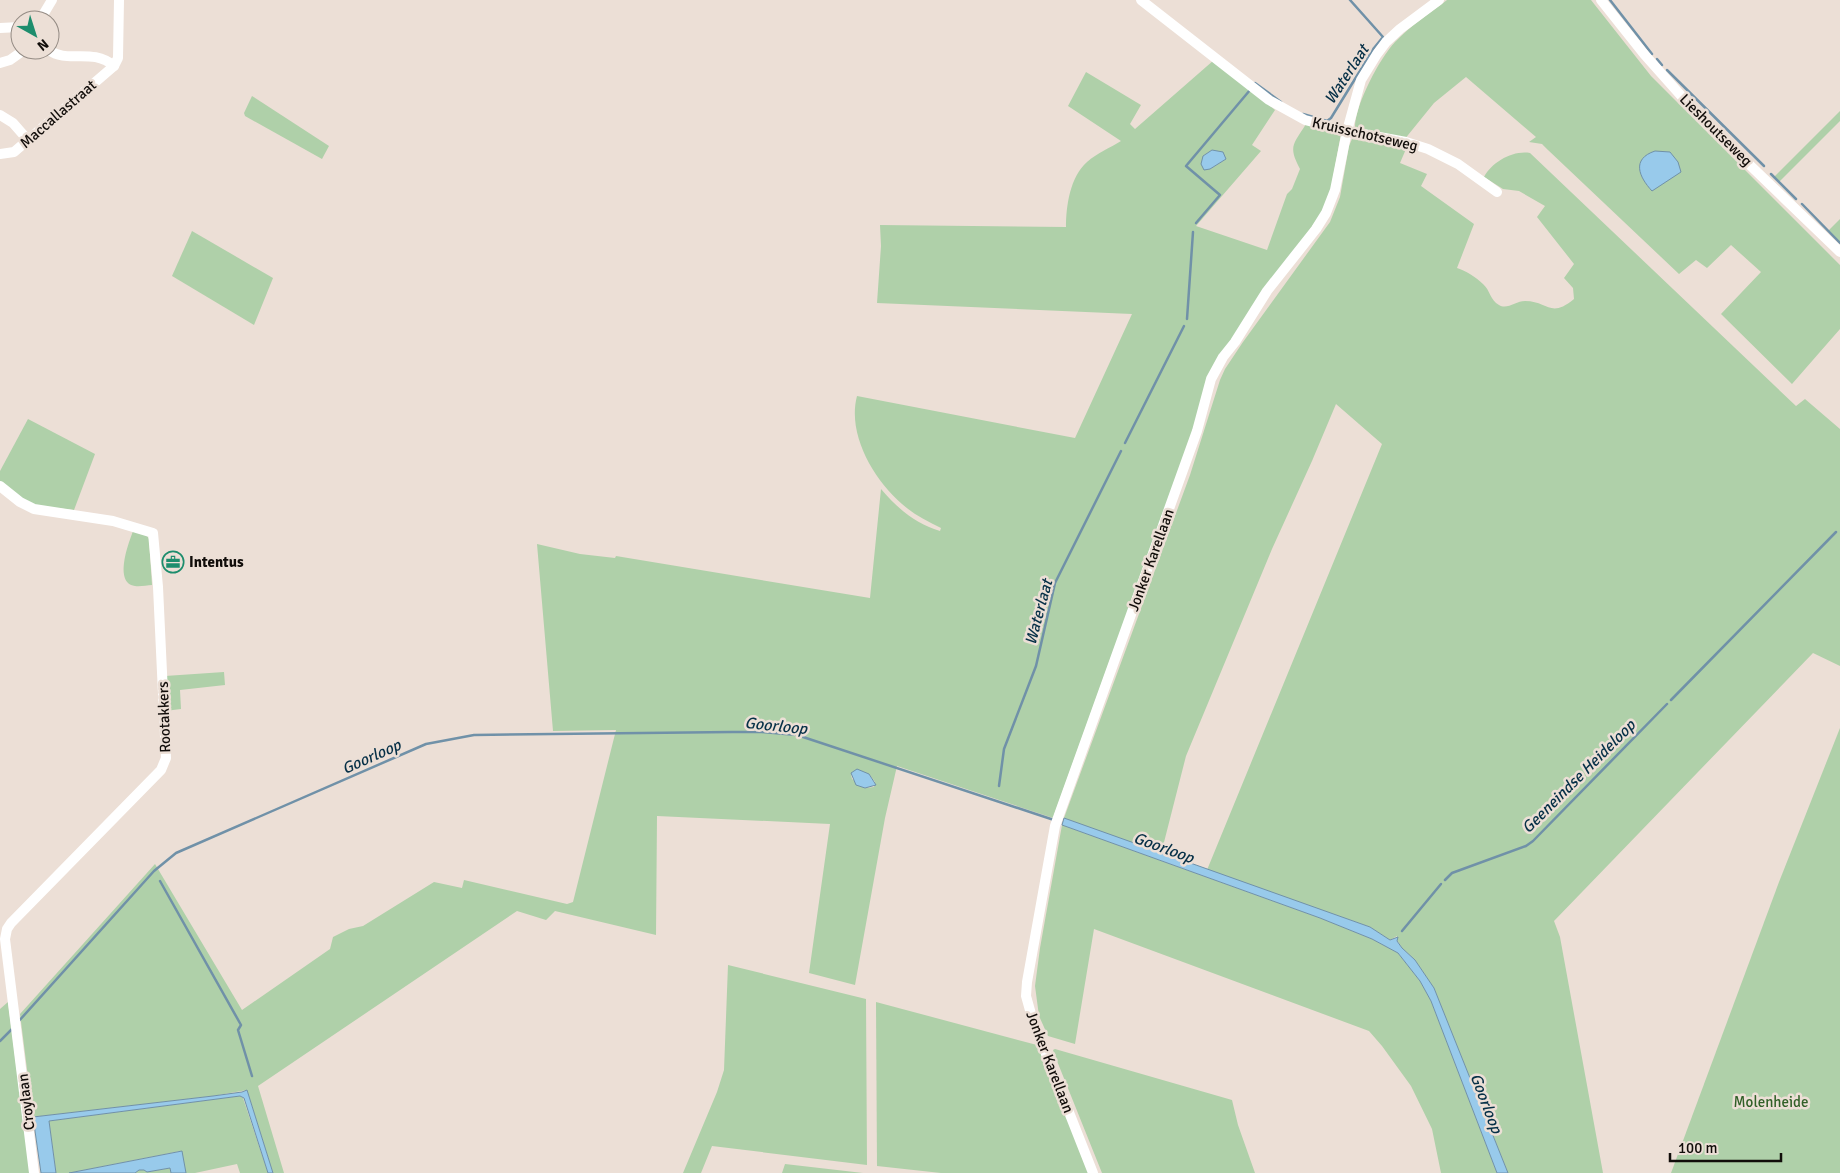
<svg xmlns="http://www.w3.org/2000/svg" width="1840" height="1173" font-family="Signika,sans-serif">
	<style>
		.green { fill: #afd0a9; fill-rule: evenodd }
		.water { fill: #98caeb; stroke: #7091a8 }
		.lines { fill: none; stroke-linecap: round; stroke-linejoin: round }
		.stream { stroke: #7091a8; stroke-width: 2.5 }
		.minor { stroke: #fff; stroke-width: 10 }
		.labels { text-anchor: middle; stroke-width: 5; stroke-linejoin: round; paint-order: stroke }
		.street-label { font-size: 15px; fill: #110d0a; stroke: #ecdfd6 }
		.poi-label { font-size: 15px; font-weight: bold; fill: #110d0a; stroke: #ecdfd6; text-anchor: start }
		.park-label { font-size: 15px; fill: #316028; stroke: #ecdfd6 }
		.water-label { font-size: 16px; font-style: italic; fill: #063047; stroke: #ecdfd6 }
	</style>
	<rect width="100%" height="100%" fill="#ecdfd6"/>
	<g class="green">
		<path d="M1447,0H1591L1651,76L1840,265V329L1792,384L1721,314L1761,272L1731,245L1707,268L1696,260L1679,274L1548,150L1542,144L1529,142L1536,137L1466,77L1434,103L1404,140L1355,129C1354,106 1380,58 1395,42C1410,26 1430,13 1447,0Z"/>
		<path d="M1214,60L1275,110L1252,145L1261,151L1196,226L1267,250L1287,194L1292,189L1300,169C1288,146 1293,145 1306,124L1341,134L1330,194L1320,215L1227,347L1111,657L1053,818L897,766L885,818L855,985L809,973L830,824L657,816L656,935L555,911L546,920L517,911L258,1086L284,1173H273L247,1090L213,1096L33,1117L20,1014L155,864L242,1010L330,949L333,937L349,929L363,926L434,882L462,888L464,880L567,904L573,902L616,730L553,731L537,544L580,554L615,558L616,556L870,598L881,489C898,509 915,523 940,531L941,528C927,521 913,514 902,504C873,479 847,434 857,396L1075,438L1132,314L877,303L881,246L880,225L1066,227C1066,206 1070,177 1087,162C1097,153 1110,148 1121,141L1068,106L1086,72L1141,105L1130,124L1135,129ZM1212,150L1226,159L1210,169L1203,156ZM851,774H869L875,782L874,787L865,788L852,779Z"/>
		<polygon points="252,96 329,146 322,159 245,116 244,113"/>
		<polygon points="1840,111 1840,121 1779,182 1774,177"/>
		<path d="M1352,139L1406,149L1400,163L1427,174L1421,186L1474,224L1457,268C1466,271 1476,277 1483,284C1490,290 1490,300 1499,305C1507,310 1516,301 1525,301C1548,301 1550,319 1574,299L1573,288L1564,278L1574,264L1537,217L1545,206L1519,191L1503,189L1484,177C1492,162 1513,150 1530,153L1796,406L1805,399L1840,429V666L1813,653L1554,921L1560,937L1603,1173H1508L1434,988L1415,960L1402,948L1397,940V936L1390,940L1370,927L1207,870L1382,444L1336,404L1312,461L1272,549L1186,756L1161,854L1064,818L1190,475L1220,380L1225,369L1243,342L1330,222L1340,197L1349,146Z"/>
		<polygon points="1840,219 1840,243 1828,231"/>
		<polygon points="192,231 273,278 254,325 172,276"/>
		<polygon points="28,419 95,454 74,510 38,506 28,502 0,482 0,471"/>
		<path d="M134,529L146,534L149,539L152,585C147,585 140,587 135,586C113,583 129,541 134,529Z"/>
		<polygon points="224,672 225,685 180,690 181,709 165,711 165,676"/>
		<polygon points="1840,728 1840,1173 1671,1173 1779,882"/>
		<polygon points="1062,825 1320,918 1372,939 1398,953 1420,981 1431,1001 1497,1173 1441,1173 1432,1129 1411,1086 1382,1046 1369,1031 1094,929 1075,1044 1048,1036 1039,1016 1035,986 1040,948"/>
		<polygon points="728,965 866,999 867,1165 712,1146 701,1173 683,1173 717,1092 724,1070"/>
		<polygon points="8,1002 30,1173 0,1173 0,1009"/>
		<polygon points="876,1002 1037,1045 1090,1173 941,1173 877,1166"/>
		<polygon points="1055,1049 1232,1100 1238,1125 1255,1173 1102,1173 1055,1056 1053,1050"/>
		<polygon points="240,1096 243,1098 268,1173 240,1173 237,1164 195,1173 186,1173 181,1151 69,1173 56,1173 49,1121"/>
		<polygon points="785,1164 863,1173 782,1173"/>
		<polygon points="170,1168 171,1173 135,1173 139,1170 144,1170 147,1172"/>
	</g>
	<g class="water">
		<polygon points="1212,150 1223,152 1226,159 1210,169 1204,170 1201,164 1203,156"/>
		<path d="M1655,151L1670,152L1678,162L1681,172L1652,191C1639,177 1631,159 1655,151Z"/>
		<polygon points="857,769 869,774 876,785 865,788 856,785 851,773"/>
		<polygon points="1064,818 1370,927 1390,940 1398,937 1397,941 1402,948 1415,960 1434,988 1508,1173 1497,1173 1431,1001 1420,981 1398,953 1372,939 1320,918 1062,825"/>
		<polygon points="247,1090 273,1173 268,1173 244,1098 240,1096 49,1121 56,1173 41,1173 33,1117 213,1096 242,1092"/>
		<polygon points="182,1151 186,1173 171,1173 170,1168 147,1172 144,1170 139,1170 135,1173 69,1173"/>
	</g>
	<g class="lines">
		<g class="stream">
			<polyline points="1610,0 1652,54"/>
			<polyline points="1657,59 1662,65"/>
			<polyline points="1667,70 1764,166"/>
			<polyline points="1255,83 1281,102"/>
			<polyline points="1303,114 1327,121 1331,118 1374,48 1383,37 1350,0"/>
			<polyline points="1771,174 1796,199"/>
			<polyline points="1802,204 1840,243"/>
			<polyline points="1196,223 1220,195 1186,166 1250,90"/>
			<polyline points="1187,319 1193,232"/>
			<polyline points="1125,443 1184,326"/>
			<polyline points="1671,700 1836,532"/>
			<polyline points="999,786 1004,749 1036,666 1055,583 1121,451"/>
			<polyline points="1445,880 1452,873 1526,846 1533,841 1667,704"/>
			<polyline points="160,881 241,1025 238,1030 252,1076"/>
			<polyline points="1402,931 1441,884"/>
			<polyline points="18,1022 154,871 176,853 426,744 474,735 732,732 762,732 797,735 1054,820"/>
			<polyline points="0,1041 13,1028"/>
		</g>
		<g class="minor">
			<polyline points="1141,0 1269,100 1305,120 1347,131 1406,142 1428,149 1458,164 1497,192"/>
			<polyline points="1601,0 1644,54 1700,117 1840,252"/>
			<polyline points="36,20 43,15 52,0"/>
			<polyline points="0,28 20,27"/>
			<path d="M49,50C67,64 92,47 114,66"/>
			<polyline points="0,63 10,60 24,50"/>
			<polyline points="0,115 13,123 27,139"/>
			<polyline points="0,154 14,152 114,66 118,58 119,0"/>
			<polyline points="0,486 20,502 34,509 113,521 153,533 158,587 166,758 161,770 11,923 7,929 5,939 34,1173"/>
			<polyline points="1093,1173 1033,1021 1026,996 1027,982 1055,826 1197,431 1211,379 1223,357 1235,342 1267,291 1316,229 1326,213 1335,190 1347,131 1361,80 1377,54 1386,42 1400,29 1439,0"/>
		</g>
	</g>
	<defs>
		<g id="office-ring" transform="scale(1.125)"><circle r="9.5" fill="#ecdfd6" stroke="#1d8d6d" stroke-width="1.5"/><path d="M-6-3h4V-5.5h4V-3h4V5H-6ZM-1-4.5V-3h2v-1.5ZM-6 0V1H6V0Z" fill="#1d8d6d"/></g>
	</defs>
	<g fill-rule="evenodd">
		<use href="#office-ring" x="173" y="562"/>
	</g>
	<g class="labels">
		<g class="street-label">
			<text transform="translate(58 114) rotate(-41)" y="5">Maccallastraat</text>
			<text transform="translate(1716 130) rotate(45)" y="5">Lieshoutseweg</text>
			<text transform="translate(1365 134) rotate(13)" y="5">Kruisschotseweg</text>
			<text transform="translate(1151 560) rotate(-70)" y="5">Jonker Karellaan</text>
			<text transform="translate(164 717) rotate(-92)" y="5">Rootakkers</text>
			<text transform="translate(1050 1062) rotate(69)" y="5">Jonker Karellaan</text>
			<text transform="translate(26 1102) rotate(-97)" y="5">Croylaan</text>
		</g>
		<g class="poi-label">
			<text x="189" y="567">Intentus</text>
		</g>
		<g class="park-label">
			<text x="1771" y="1107">Molenheide</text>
		</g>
		<g class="water-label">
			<text transform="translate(1346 74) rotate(-57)" y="6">Waterlaat</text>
			<text transform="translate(1038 612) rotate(-75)" y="6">Waterlaat</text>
			<text transform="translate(776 725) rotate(6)" y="6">Goorloop</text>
			<text transform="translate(371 756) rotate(-24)" y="6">Goorloop</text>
			<text transform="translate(1578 776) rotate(-45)" y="6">Geeneindse Heideloop</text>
			<text transform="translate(1164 847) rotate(20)" y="6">Goorloop</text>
			<text transform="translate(1487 1103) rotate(69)" y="6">Goorloop</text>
		</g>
	</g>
	<g transform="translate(35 35) rotate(141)"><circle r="24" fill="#ecdfd6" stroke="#948b84"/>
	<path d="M0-4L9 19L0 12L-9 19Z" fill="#1d8d6d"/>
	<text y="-8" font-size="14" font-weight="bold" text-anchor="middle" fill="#110d0a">N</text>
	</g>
	<path d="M1670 1153v8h111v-8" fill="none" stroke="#110d0a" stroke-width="2.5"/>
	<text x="1678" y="1153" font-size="15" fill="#110d0a" stroke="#ecdfd6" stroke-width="4" paint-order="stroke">100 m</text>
</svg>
